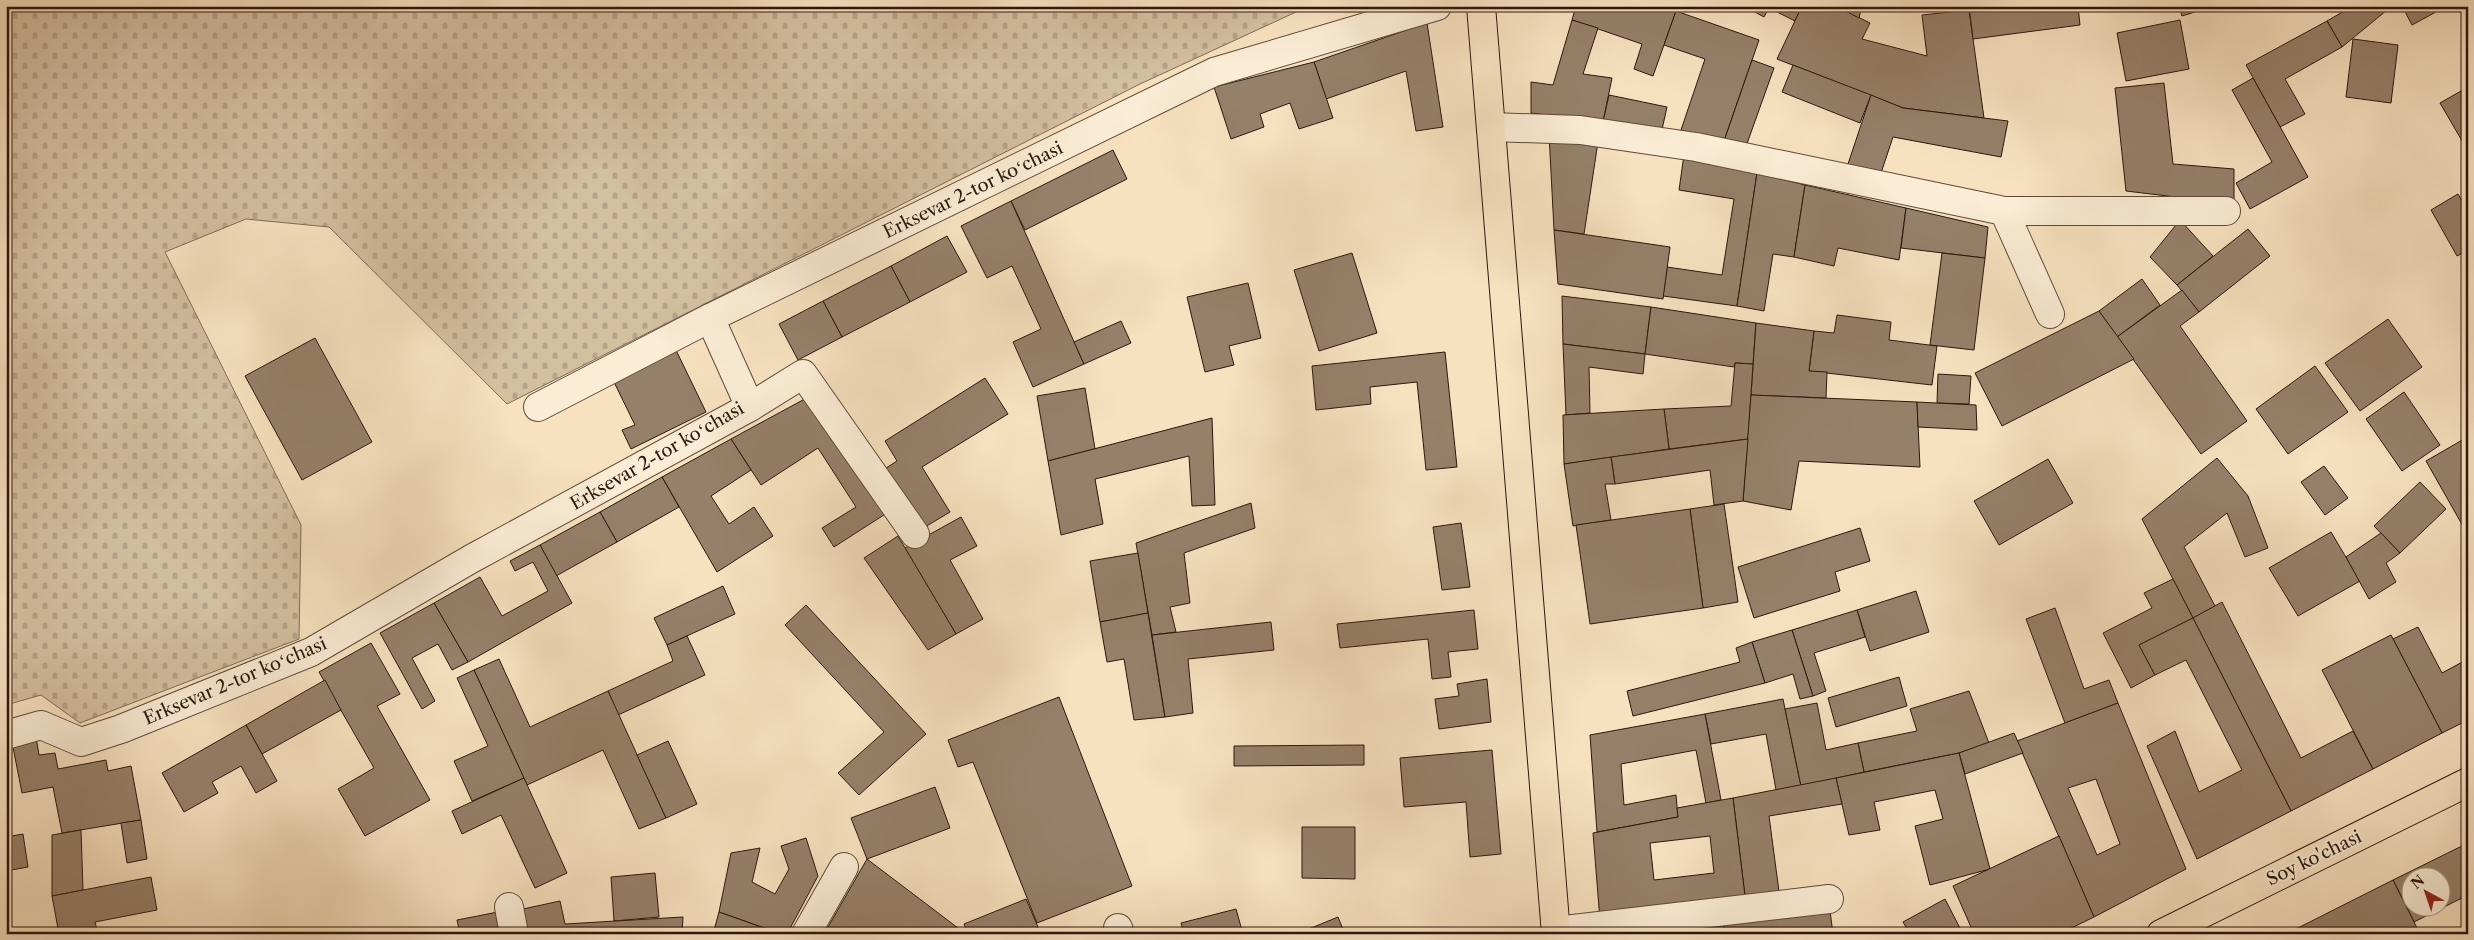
<svg xmlns="http://www.w3.org/2000/svg" width="2474" height="940" font-family="'Libre Caslon Text',serif">
	<style>
		.cemetery { fill: url(#cemetery-stones); stroke: #806b57 }
		.building { fill: #96806a; stroke: #2c170d; fill-rule: evenodd }
		.lines { fill: none; stroke-linecap: round; stroke-linejoin: round }
		.minor-casing { stroke: #5f4a3a; stroke-width: 30 }
		.major-casing { stroke: #2c170d; stroke-width: 30 }
		.minor { stroke: #faecd5; stroke-width: 28 }
		.major { stroke: #f7e1bf; stroke-width: 28 }
		.labels { text-anchor: middle; stroke-width: 4; stroke-linejoin: round; paint-order: stroke }
		.street-label { font-size: 18px; fill: #2c170d; stroke: #faecd5 }
	</style>
	<defs>
		<pattern id="cemetery-stones" width="16" height="16" patternUnits="userSpaceOnUse" patternTransform="scale(1.25)"><rect width="16" height="16" fill="#d4bfa1"/><path d="M2 7V4a2 2 0 0 1 4 0v3zM10 15v-3a2 2 0 0 1 4 0v3z" fill="#b6a389"/></pattern>
	</defs>
	<rect width="100%" height="100%" fill="#f7e1bf"/>
	<filter id="stains"><feTurbulence type="fractalNoise" baseFrequency=".004" numOctaves="4"/><feColorMatrix values="0 0 0 0 .2 0 0 0 0 .09 0 0 0 0 .02 0 0 0 .5 -.17"/></filter>
	<radialGradient id="worn" r=".72"><stop offset=".6" stop-color="#630" stop-opacity="0"/><stop offset="1" stop-color="#630" stop-opacity=".3"/></radialGradient>
	<polygon class="cemetery" points="6,6 1309,6 1140,84 507,404 329,227 246,219 165,252 301,525 299,639 80,723 41,695 6,705"/>
	<g class="building">
		<polygon points="1576,6 1662,6 1676,11 1653,76 1634,69 1642,44 1572,20"/>
		<polygon points="1744,6 1802,6 1795,21 1769,8 1764,17"/>
		<polygon points="1802,6 1836,6 1870,23 1862,39 1927,56 1922,15 1969,10 1984,118 1903,108 1777,59"/>
		<polygon points="1836,6 1862,6 1859,18"/>
		<polygon points="1873,6 1891,6 1889,11"/>
		<polygon points="1969,6 2078,6 2080,25 1973,39"/>
		<polygon points="2179,6 2214,6 2182,16"/>
		<polygon points="2353,6 2392,6 2342,47 2327,21"/>
		<polygon points="2402,6 2447,6 2412,25"/>
		<polygon points="1676,11 1759,40 1723,144 1681,130 1705,59 1664,45"/>
		<polygon points="1572,20 1598,28 1583,74 1612,78 1603,122 1531,113 1531,82 1553,85"/>
		<polygon points="2180,20 2189,69 2126,81 2117,33"/>
		<polygon points="2327,21 2342,47 2285,79 2305,114 2280,127 2246,65"/>
		<polygon points="1427,23 1443,127 1416,131 1406,71 1326,99 1314,62"/>
		<polygon points="2353,39 2398,45 2391,103 2346,97"/>
		<polygon points="1752,60 1774,68 1744,152 1723,144"/>
		<polygon points="1314,62 1333,118 1299,129 1290,103 1260,114 1264,127 1231,139 1214,87"/>
		<polygon points="1793,65 1871,95 1860,123 1782,92"/>
		<polygon points="2253,78 2308,177 2250,209 2236,183 2272,162 2232,90"/>
		<polygon points="2164,83 2173,164 2234,169 2234,204 2126,191 2115,88"/>
		<polygon points="2468,87 2468,151 2440,103"/>
		<polygon points="1609,95 1667,107 1661,134 1603,122"/>
		<polygon points="1871,95 1903,108 2008,121 2001,157 1893,137 1878,182 1845,173"/>
		<polygon points="1549,134 1598,142 1584,234 1554,230"/>
		<polygon points="1113,150 1127,179 1025,230 1011,201"/>
		<polygon points="1684,155 1757,173 1737,306 1663,296 1667,267 1722,275 1734,199 1679,190"/>
		<polygon points="1757,173 1805,185 1794,257 1773,254 1764,311 1737,306"/>
		<polygon points="1805,185 1906,208 1899,260 1838,248 1834,266 1794,257"/>
		<polygon points="2458,194 2468,211 2468,250 2457,256 2431,210"/>
		<polygon points="1011,201 1084,364 1033,387 1013,342 1041,329 1012,266 987,278 961,226"/>
		<polygon points="1906,208 1988,227 1985,258 1901,248"/>
		<polygon points="2180,220 2213,256 2177,285 2150,257"/>
		<polygon points="2248,229 2270,256 2199,312 2177,285"/>
		<polygon points="1554,230 1670,247 1663,299 1558,284"/>
		<polygon points="947,236 967,272 910,302 891,266"/>
		<polygon points="1352,253 1377,333 1319,351 1294,270"/>
		<polygon points="1942,253 1985,258 1974,350 1930,345"/>
		<polygon points="891,266 910,302 842,337 823,301"/>
		<polygon points="2142,279 2160,305 2117,337 2099,311"/>
		<polygon points="1248,283 1261,338 1229,346 1234,365 1205,372 1187,297"/>
		<polygon points="2182,290 2199,312 2180,326 2247,421 2201,454 2117,337"/>
		<polygon points="1562,296 1651,307 1645,354 1563,344"/>
		<polygon points="823,301 842,337 798,360 779,324"/>
		<polygon points="1651,307 1756,323 1753,364 1735,363 1734,367 1645,354"/>
		<polygon points="2099,311 2134,359 2002,426 1975,373"/>
		<polygon points="1837,315 1891,322 1889,340 1937,346 1932,385 1809,371 1814,331 1834,333"/>
		<polygon points="2388,319 2422,367 2360,411 2325,363"/>
		<polygon points="1121,321 1131,343 1084,364 1074,342"/>
		<polygon points="1756,323 1814,331 1809,371 1827,372 1826,398 1751,395"/>
		<polygon points="315,338 372,442 302,480 245,376"/>
		<polygon points="1563,344 1645,354 1643,374 1589,367 1590,413 1566,415"/>
		<polygon points="674,346 706,412 631,449 622,430 635,425 611,376"/>
		<polygon points="1445,352 1457,467 1426,470 1417,382 1370,387 1371,404 1316,410 1312,366"/>
		<polygon points="1735,363 1753,364 1748,439 1669,449 1664,409 1731,406"/>
		<polygon points="2315,366 2348,412 2288,454 2256,409"/>
		<polygon points="1938,374 1971,376 1969,404 1937,403"/>
		<polygon points="985,378 1008,414 922,467 950,512 920,530 883,470 897,461 885,441"/>
		<polygon points="1085,388 1095,449 1048,461 1037,396"/>
		<polygon points="2404,392 2440,445 2402,471 2366,419"/>
		<polygon points="812,395 887,513 834,547 822,528 856,507 818,448 761,485 731,439"/>
		<polygon points="1751,395 1917,402 1920,467 1799,461 1791,510 1743,501"/>
		<polygon points="1917,402 1976,405 1977,430 1918,427"/>
		<polygon points="1664,409 1669,449 1564,464 1563,415"/>
		<polygon points="1212,418 1215,505 1192,506 1189,456 1095,479 1103,524 1061,535 1048,461"/>
		<polygon points="731,439 751,470 711,496 729,524 754,507 773,536 717,572 662,477"/>
		<polygon points="1748,439 1743,501 1714,505 1710,470 1615,484 1611,457"/>
		<polygon points="2464,439 2468,445 2468,535 2426,461"/>
		<polygon points="1611,457 1615,484 1605,484 1611,520 1573,526 1564,464"/>
		<polygon points="2217,458 2248,496 2268,548 2245,557 2227,513 2184,547 2215,606 2193,618 2142,519"/>
		<polygon points="2048,459 2073,503 1999,545 1974,501"/>
		<polygon points="2324,466 2348,498 2325,515 2301,482"/>
		<polygon points="662,477 679,507 617,542 600,512"/>
		<polygon points="2420,482 2446,509 2400,553 2374,526"/>
		<polygon points="1251,503 1255,528 1184,553 1190,603 1170,607 1176,632 1152,635 1136,543"/>
		<polygon points="1724,504 1738,602 1703,608 1690,509"/>
		<polygon points="1690,509 1703,608 1590,624 1576,525"/>
		<polygon points="600,512 617,542 556,576 540,545"/>
		<polygon points="961,517 977,546 950,560 983,619 956,634 905,548"/>
		<polygon points="1461,523 1470,587 1442,590 1433,527"/>
		<polygon points="1860,528 1870,561 1835,572 1840,591 1754,618 1738,567"/>
		<polygon points="2331,532 2360,581 2298,616 2269,568"/>
		<polygon points="2381,533 2400,553 2386,563 2396,582 2369,599 2346,557"/>
		<polygon points="898,536 956,634 928,650 864,558"/>
		<polygon points="540,545 572,603 468,662 434,603 480,577 502,616 548,591 533,562 515,571 510,561"/>
		<polygon points="1138,553 1148,613 1100,622 1090,561"/>
		<polygon points="2173,579 2193,618 2139,645 2155,675 2131,688 2103,633 2152,608 2144,593"/>
		<polygon points="723,586 735,614 667,645 654,618"/>
		<polygon points="1916,591 1929,632 1870,651 1857,610"/>
		<polygon points="2222,602 2301,758 2353,731 2373,769 2291,811 2193,618"/>
		<polygon points="434,603 468,662 452,670 438,644 412,658 435,701 422,709 380,633"/>
		<polygon points="806,605 926,734 859,795 838,773 884,732 785,625"/>
		<polygon points="2055,608 2084,689 2109,680 2118,703 2065,723 2026,619"/>
		<polygon points="1474,610 1478,649 1448,652 1451,677 1432,679 1428,639 1340,648 1337,624"/>
		<polygon points="1857,610 1865,637 1814,653 1826,691 1813,696 1792,630"/>
		<polygon points="1148,613 1165,717 1134,720 1124,659 1107,662 1100,622"/>
		<polygon points="2193,618 2291,811 2197,859 2147,746 2175,731 2199,792 2242,770 2186,660 2155,675 2139,645"/>
		<polygon points="1271,622 1274,650 1188,659 1193,713 1165,717 1152,635"/>
		<polygon points="2418,627 2442,673 2468,659 2468,720 2442,733 2393,639"/>
		<polygon points="1792,630 1813,696 1800,699 1793,674 1765,683 1752,642"/>
		<polygon points="2391,635 2442,733 2373,769 2322,670"/>
		<polygon points="687,636 705,675 618,715 608,691 673,661 667,645"/>
		<polygon points="1752,642 1765,683 1633,716 1627,691 1740,662 1736,648"/>
		<polygon points="371,643 400,694 377,706 430,800 365,836 338,789 374,768 319,672"/>
		<polygon points="499,659 530,727 608,691 666,818 639,829 603,750 527,785 474,670"/>
		<polygon points="474,670 524,778 472,801 454,761 488,746 457,678"/>
		<polygon points="1899,677 1907,706 1836,727 1828,698"/>
		<polygon points="1487,679 1491,722 1439,729 1435,699 1459,696 1457,684"/>
		<polygon points="325,680 341,710 262,754 246,725"/>
		<polygon points="1969,691 1989,743 1959,753 1864,772 1858,743 1917,731 1910,709"/>
		<polygon points="1059,697 1132,886 1037,923 973,762 958,767 948,740"/>
		<polygon points="1783,699 1801,786 1776,790 1766,734 1711,744 1705,714"/>
		<polygon points="1817,703 1826,750 1858,743 1864,772 1801,786 1785,709"/>
		<path d="M2118,703L2186,869L2094,917L2017,741ZM2096,779L2120,844L2097,855L2068,788Z"/>
		<polygon points="1705,714 1721,800 1706,803 1696,750 1621,764 1624,805 1676,795 1678,817 1597,832 1590,735"/>
		<polygon points="246,725 277,781 256,793 241,766 212,782 218,793 184,812 162,773"/>
		<polygon points="2014,733 2023,753 1965,774 1959,753"/>
		<polygon points="36,737 39,755 55,753 58,769 106,760 108,771 131,766 141,820 62,833 53,787 22,793 12,742"/>
		<polygon points="668,741 697,804 666,818 637,755"/>
		<polygon points="1364,745 1364,765 1234,766 1234,746"/>
		<polygon points="1492,750 1501,854 1470,857 1466,802 1404,807 1400,758"/>
		<polygon points="1959,753 1990,869 1930,885 1915,826 1943,819 1935,790 1874,802 1880,830 1849,835 1836,778"/>
		<polygon points="524,778 567,873 535,888 501,815 462,834 452,811"/>
		<polygon points="1836,778 1842,804 1769,816 1780,899 1746,904 1733,798"/>
		<polygon points="935,787 950,828 867,859 851,818"/>
		<path d="M1733,798L1746,904L1600,920L1593,833L1678,817L1677,808ZM1710,836L1714,873L1654,880L1650,843Z"/>
		<polygon points="141,820 147,859 127,863 121,823"/>
		<polygon points="1302,827 1355,827 1355,879 1302,878"/>
		<polygon points="81,830 83,890 52,896 52,835"/>
		<polygon points="23,834 28,867 6,871 6,837"/>
		<polygon points="2059,836 2094,917 2059,934 1974,934 1953,886"/>
		<polygon points="806,838 818,876 787,934 781,934 719,912 731,853 760,848 752,882 775,894 789,869 781,846"/>
		<path d="M2468,843V895L2414,922L2393,880ZM2412,878H2442V908H2412Z"/>
		<polygon points="867,859 958,928 953,934 868,934 865,932 864,934 824,934"/>
		<polygon points="655,873 659,917 614,921 611,877"/>
		<polygon points="151,877 157,910 95,922 98,934 59,934 52,896"/>
		<polygon points="2393,880 2420,934 2289,934 2288,933"/>
		<polygon points="1026,899 1041,934 968,934 964,924"/>
		<polygon points="1945,899 1963,934 1910,934 1903,922"/>
		<polygon points="560,901 565,924 683,917 682,934 528,934 523,909"/>
		<polygon points="1829,903 1833,934 1725,934 1723,917"/>
		<polygon points="1236,909 1243,934 1184,934 1181,923"/>
		<polygon points="498,912 502,934 460,934 457,920"/>
		<polygon points="719,912 781,934 713,934"/>
		<polygon points="1338,917 1345,934 1299,934 1299,933"/>
		<polygon points="1723,917 1725,934 1590,934"/>
	</g>
	<g class="lines">
		<g class="minor-casing">
			<g id="minor">
				<polyline points="1491,127 1580,130 1696,147 2004,211 2226,211"/>
				<polyline points="2004,211 2050,314"/>
				<polyline points="538,407 710,318"/>
				<polyline points="750,407 803,374 915,534"/>
				<polyline points="6,735 41,725 81,742 121,729 311,652 471,559 750,407 710,318 1214,72 1437,6"/>
				<polyline points="509,907 514,934"/>
				<polyline points="1118,928 1120,934"/>
				<polyline points="1556,931 1829,899"/>
				<polyline points="806,934 844,867"/>
			</g>
		</g>
		<g class="major-casing">
			<g id="major">
				<polyline points="1481,6 1556,934"/>
				<polyline points="2161,934 2468,782"/>
			</g>
		</g>
		<use href="#minor" class="minor"/>
		<use href="#major" class="major"/>
	</g>
	<g class="labels">
		<g class="street-label">
			<text transform="translate(973 190) rotate(-26)" y="6">Erksevar 2-tor koʻchasi</text>
			<text transform="translate(657 456) rotate(-30)" y="6">Erksevar 2-tor koʻchasi</text>
			<text transform="translate(235 681) rotate(-23)" y="6">Erksevar 2-tor koʻchasi</text>
			<text transform="translate(2314 858) rotate(-26)" y="6">Soy ko'chasi</text>
		</g>
	</g>
	<rect width="2474" height="940" fill="none" stroke="#f7e1bf" stroke-width="25"/>
	<rect x="8" y="8" width="2459" height="925" fill="none" stroke="#2c170d" stroke-width="2.5"/>
	<rect x="12" y="12" width="2449" height="915" fill="none" stroke="#2c170d"/>
	<g transform="translate(2426 892) rotate(320)"><circle r="24" fill="#faecd5" stroke="#a89785"/>
	<path d="M0-4L9 19L0 12L-9 19Z" fill="#8f2418"/>
	<text y="-8" font-size="14" font-weight="bold" text-anchor="middle" fill="#2c170d">N</text>
	</g>
	<rect width="100%" height="100%" filter="url(#stains)"/>
	<rect width="100%" height="100%" fill="url(#worn)"/>
</svg>
